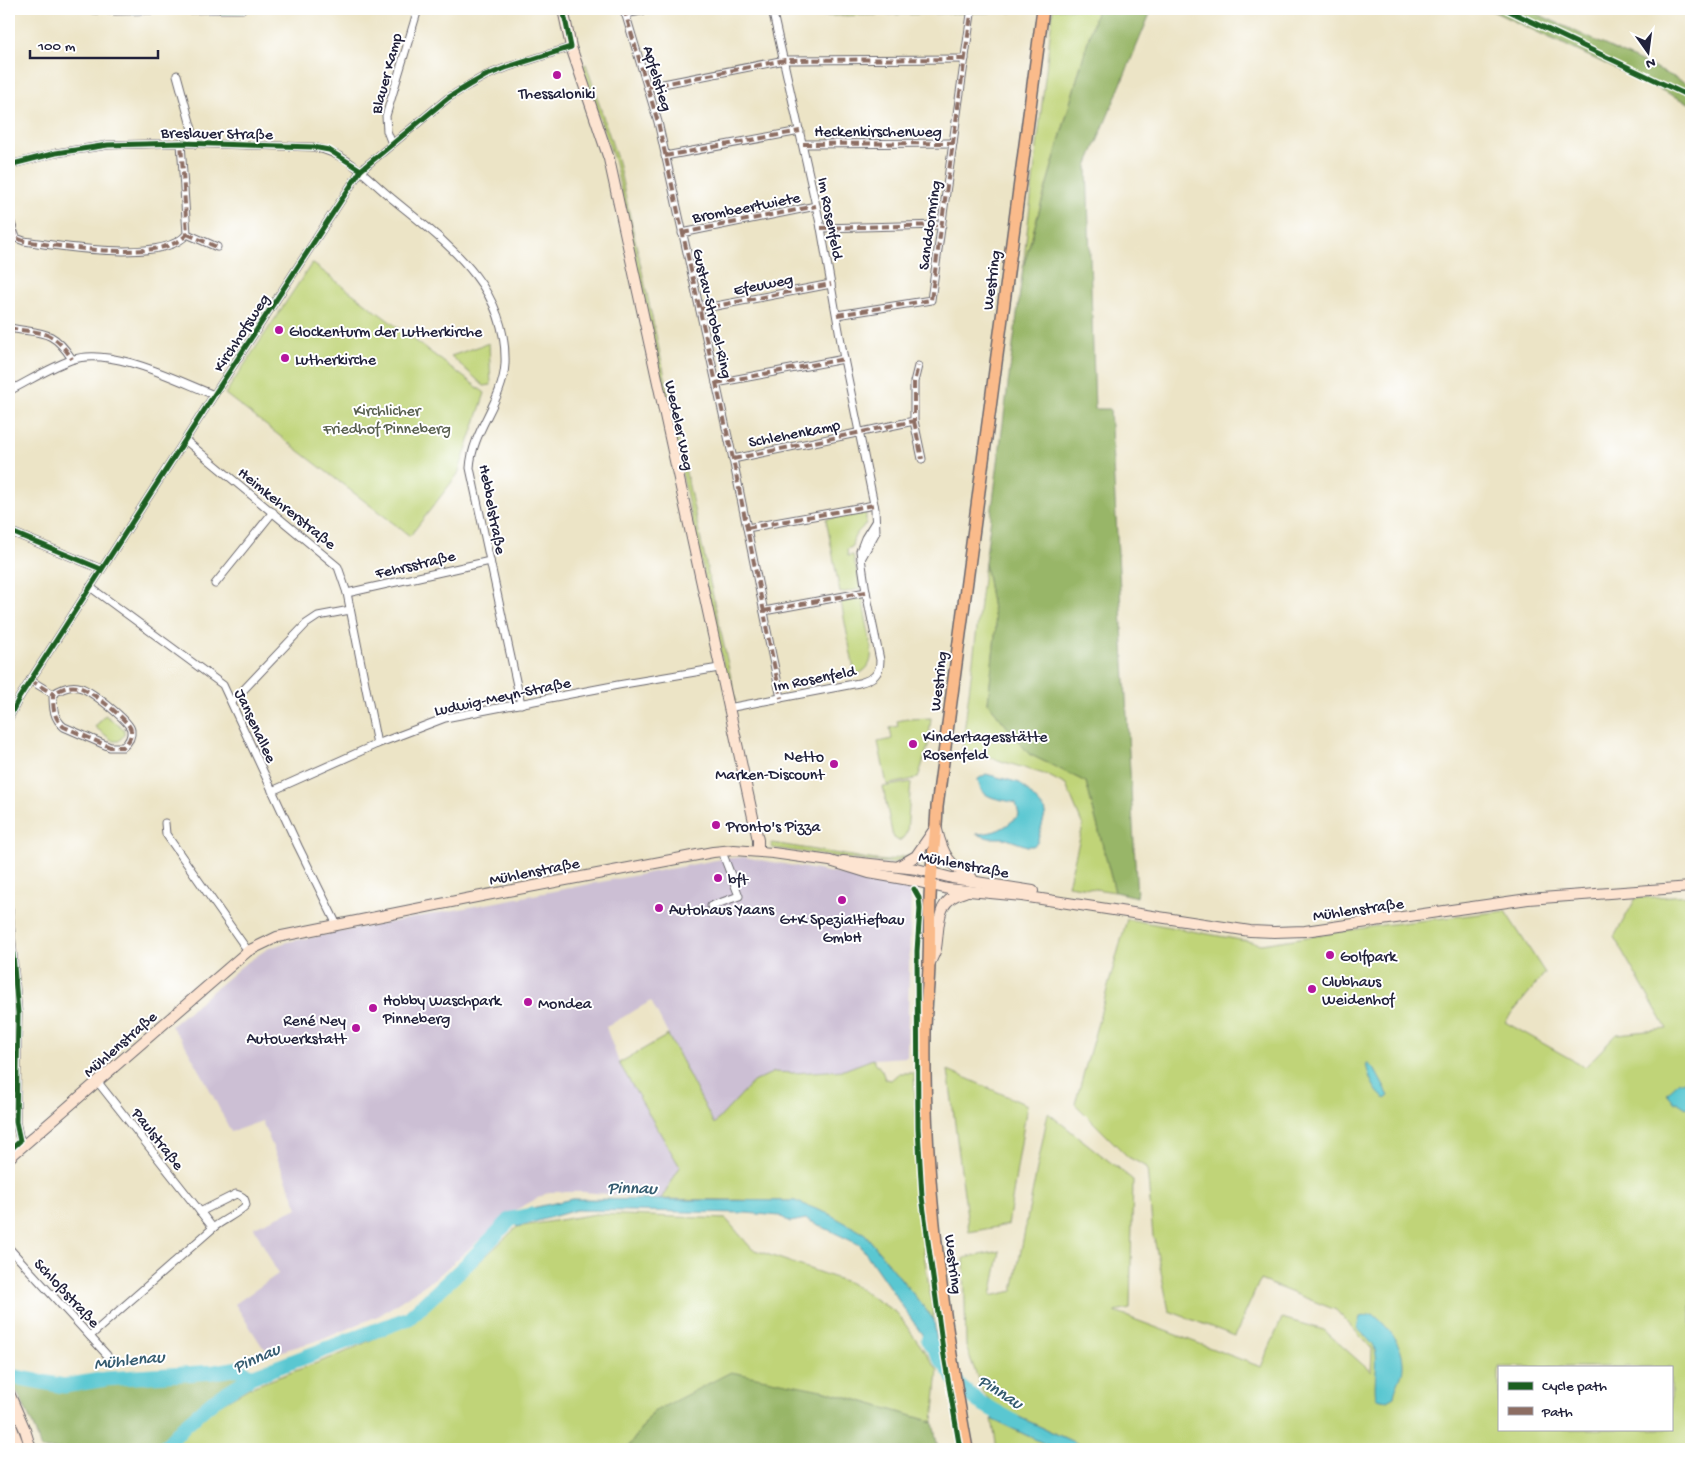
<svg xmlns="http://www.w3.org/2000/svg" width="1700" height="1458" font-family="'Gochi Hand',sans-serif">
	<style>
		.industrial { fill: #ccbfd4 }
		.green { fill: #c0d478; stroke: #717b5a; fill-rule: evenodd }
		.forest { fill: #98b668; stroke: #5d6c52 }
		.water { fill: #5ac7d1; stroke: #3e7486 }
		.lines { fill: none; stroke-linecap: round; stroke-linejoin: round }
		.river { stroke: #5ac7d1; stroke-width: 15 }
		.minor-casing { stroke: #69666c; stroke-width: 9 }
		.secondary-casing { stroke: #69666c; stroke-width: 12 }
		.primary-casing { stroke: #69666c; stroke-width: 14 }
		.minor { stroke: #fff; stroke-width: 7 }
		.secondary { stroke: #fde4d1; stroke-width: 10 }
		.primary { stroke: #fabb8b; stroke-width: 11 }
		.quiet { stroke: #8d6e63; stroke-width: 4; stroke-dasharray: 8 4; stroke-linecap: butt }
		.cycleway-casing { stroke: #fff; stroke-width: 8 }
		.cycleway { stroke: #1b5e20; stroke-width: 5 }
		.poi-dot { fill: #b5179e; stroke: #fff; stroke-width: 2 }
		.labels { text-anchor: middle; stroke-width: 4; stroke-linejoin: round; paint-order: stroke }
		.street-label { font-size: 16px; fill: #22223b; stroke: #fff }
		.poi-label { font-size: 16px; fill: #22223b; stroke: #fff; text-anchor: start }
		.park-label { font-size: 16px; fill: #596050; stroke: #fff }
		.water-label { font-size: 18px; font-style: italic; fill: #365c70; stroke: #fff }
	</style>
	<rect width="100%" height="100%" fill="#fff"/>
	<filter id="ink" filterUnits="userSpaceOnUse"><feTurbulence type="fractalNoise" baseFrequency=".02" numOctaves="2"/><feDisplacementMap in="SourceGraphic" scale="10" xChannelSelector="R" yChannelSelector="G"/><feConvolveMatrix kernelMatrix="1 2 1 2 8 2 1 2 1" color-interpolation-filters="sRGB"/></filter>
	<filter id="wash" filterUnits="userSpaceOnUse"><feTurbulence type="fractalNoise" baseFrequency=".0096" numOctaves="4" result="noise"/><feDisplacementMap in="SourceGraphic" scale="20" xChannelSelector="R" yChannelSelector="G"/><feGaussianBlur stdDeviation="1.12" result="paint"/><feColorMatrix in="noise" values="0 0 0 0 0 0 0 0 0 0 0 0 0 0 0 0 0 1.4 0 .05"/><feComposite in="paint" operator="in"/></filter>
	<g filter="url(#wash)">
		<rect width="100%" height="100%" fill="#ece4c6"/>
		<polygon class="industrial" points="744,857 845,875 908,889 911,892 907,1057 873,1059 844,1070 794,1073 774,1072 753,1082 714,1125 651,1001 606,1027 619,1063 680,1167 661,1199 584,1192 549,1192 510,1213 438,1276 380,1315 326,1338 272,1354 262,1346 235,1304 278,1274 254,1227 298,1208 262,1121 231,1132 203,1076 184,1043 171,1026 242,966 267,949 287,942 721,859"/>
		<g class="green">
			<polygon points="781,9 1014,9 1013,12 783,17"/>
			<polygon points="1053,9 1097,9 1023,267"/>
			<polygon points="586,64 618,162 736,701 731,699 615,163 582,66"/>
			<polygon points="312,263 485,393 458,474 410,536 225,394"/>
			<polygon points="489,343 491,385 484,386 451,356"/>
			<path d="M866,512V524C858,532 853,535 852,547L847,549L848,556L853,555L861,589L840,593L826,519Z"/>
			<polygon points="985,563 996,626 988,703 1029,754 1086,782 1115,892 1068,885 1083,826 1066,785 1047,775 962,749"/>
			<path d="M863,598C864,608 866,619 868,629C871,647 878,668 855,675L841,602Z"/>
			<polygon points="105,715 124,729 124,735 119,741 113,741 95,727"/>
			<polygon points="931,718 928,746 918,778 887,785 878,742 892,739 890,728 898,726 897,721 908,719"/>
			<polygon points="911,782 907,832 903,838 899,841 894,838 892,833 883,787"/>
			<polygon points="772,843 875,860 887,861 903,856 909,856 892,863 864,861 774,848 771,847"/>
			<path d="M1691,895V1449H1089L997,1407L983,1393L966,1346L964,1258L1000,1251L991,1296L1013,1291L1048,1113L1133,1180L1130,1309L1115,1312L1261,1367L1282,1318L1324,1330L1371,1372L1372,1349L1336,1310L1260,1280L1235,1336L1169,1311L1154,1238L1153,1237L1147,1167L1128,1157L1075,1104L1127,919L1262,944L1383,925L1505,911L1545,973L1505,1022L1585,1067L1617,1034L1667,1029L1614,937L1636,898ZM1499,1367H1671V1429H1499Z"/>
			<polygon points="668,1035 714,1124 753,1082 774,1072 794,1073 844,1070 873,1059 882,1071 885,1079 891,1080 899,1073 914,1073 922,1240 934,1320 865,1234 795,1201 661,1199 680,1167 619,1063"/>
			<polygon points="948,1070 1027,1105 1008,1225 969,1232"/>
			<polygon points="596,1214 726,1219 752,1249 850,1283 897,1313 938,1370 933,1422 826,1391 653,1412 627,1449 161,1449 186,1424 249,1388 341,1354 401,1326 461,1279 517,1227"/>
			<polygon points="992,1419 1056,1449 997,1449"/>
		</g>
		<g class="forest">
			<polygon points="1097,9 1152,9 1087,166 1095,409 1110,409 1137,897 1115,892 1086,782 1029,754 988,703 996,626 985,563 1023,268"/>
			<polygon points="1488,9 1527,9 1691,85 1691,104"/>
			<polygon points="239,1368 251,1377 213,1401 186,1424 161,1449 41,1449 33,1425 10,1377 64,1386 106,1379 215,1372"/>
			<polygon points="731,1372 826,1391 933,1422 938,1449 627,1449 653,1412"/>
		</g>
		<g class="water">
			<path d="M986,774L1020,783L1046,811L1037,843L1033,846H1027L1004,838H989L976,834C996,833 1004,829 1019,815L1016,803C998,798 980,800 978,779Z"/>
			<path d="M1366,1064H1368L1375,1070L1389,1096L1385,1099C1374,1091 1369,1078 1366,1064Z"/>
			<polygon points="1691,1079 1691,1104 1686,1108 1677,1102 1675,1103 1667,1093 1678,1083"/>
			<polygon points="572,1199 795,1201 829,1214 865,1234 934,1320 939,1359 860,1245 806,1219 790,1222 780,1216 746,1213 576,1210 517,1227 510,1213"/>
			<path d="M1373,1314C1388,1327 1404,1345 1403,1367C1403,1375 1395,1386 1394,1396L1387,1400L1376,1398C1373,1382 1379,1365 1375,1350C1373,1342 1362,1334 1357,1328L1360,1317Z"/>
			<polygon points="997,1407 1089,1449 1056,1449 992,1419"/>
		</g>
		<g class="lines">
			<g class="river">
				<polyline points="928,1340 961,1388 979,1402 1013,1421"/>
				<polyline points="9,1376 64,1386 106,1379 215,1372 239,1368 251,1377"/>
				<polyline points="163,1449 186,1424 213,1401 251,1377 409,1318 466,1265 511,1219 531,1215"/>
			</g>
		</g>
	</g>
	<g filter="url(#ink)">
		<g class="lines">
			<g class="minor-casing">
				<g id="minor">
					<polyline points="80,9 115,11 242,9"/>
					<polyline points="624,9 658,122 733,459 766,622"/>
					<polyline points="772,9 821,228 844,359 875,509 876,532 861,559"/>
					<polyline points="625,14 651,9"/>
					<polyline points="177,75 196,144"/>
					<polyline points="648,87 785,60 965,59"/>
					<polyline points="392,144 387,131 386,116 418,9"/>
					<polyline points="803,144 953,143"/>
					<polyline points="665,156 800,131"/>
					<path d="M9,165L56,153L108,145L181,143L313,147C348,154 363,174 389,196C443,241 508,284 505,364C503,402 472,430 470,468L521,704"/>
					<path d="M9,217L16,238L24,241C59,246 163,264 187,234L181,143"/>
					<polyline points="821,228 942,225"/>
					<polyline points="682,233 816,206"/>
					<polyline points="187,234 217,247"/>
					<polyline points="700,309 831,284"/>
					<polyline points="837,315 931,300 971,14"/>
					<path d="M9,328C41,334 52,328 72,359"/>
					<polyline points="716,383 844,359"/>
					<path d="M9,391C29,381 49,368 71,360C111,346 176,380 214,395"/>
					<polyline points="914,421 922,459"/>
					<polyline points="185,440 338,567 347,593 377,744"/>
					<polyline points="733,459 914,421 914,382 918,366"/>
					<polyline points="747,528 874,505"/>
					<polyline points="9,531 101,569"/>
					<polyline points="215,584 273,512"/>
					<polyline points="90,587 223,685 298,846 337,925"/>
					<polyline points="347,593 490,561"/>
					<polyline points="764,611 866,592"/>
					<polyline points="766,626 781,698"/>
					<path d="M30,680L53,694C53,707 53,718 64,727L110,747H123C128,743 132,737 131,730C130,721 88,688 78,687C69,685 61,689 53,694"/>
					<polyline points="232,702 306,624 318,616 350,610"/>
					<path d="M728,708L859,683C873,679 880,675 880,660L866,592L860,551L865,538L875,522"/>
					<polyline points="9,718 19,698 214,395 361,170 448,98 469,85 485,76 508,67 571,47"/>
					<polyline points="272,791 377,744 445,718 618,685 719,668"/>
					<polyline points="165,823 166,834 248,951"/>
					<polyline points="711,906 739,896 724,857"/>
					<polyline points="9,909 18,1013 16,1122 19,1136 24,1146"/>
					<path d="M200,1212L236,1194C243,1196 245,1198 246,1205C241,1212 221,1221 213,1228"/>
					<polyline points="9,1248 107,1355"/>
					<polyline points="90,1336 213,1228 97,1081"/>
				</g>
			</g>
			<g class="secondary-casing">
				<g id="secondary">
					<polyline points="563,9 571,47 609,159 758,840 758,851"/>
					<path d="M937,830C943,855 949,865 972,878"/>
					<polyline points="843,861 917,869 952,878 1033,891"/>
					<polyline points="899,866 916,856 936,827"/>
					<path d="M930,963C932,958 935,953 936,948C940,923 935,900 965,892"/>
					<polyline points="9,1158 248,951 277,937 471,898 713,852 734,850 773,853 830,861 869,873 915,881 948,889 1022,896 1250,931 1274,932 1305,931 1528,899 1691,887"/>
					<polyline points="9,1393 25,1430 31,1449"/>
					<polyline points="9,1420 20,1449"/>
				</g>
			</g>
			<g class="primary-casing">
				<path id="primary" d="M967,1449C942,1312 923,1173 925,1033C925,1009 929,986 929,962C930,940 929,919 930,898C931,867 936,838 937,807L1043,9"/>
			</g>
			<use href="#minor" class="minor"/>
			<use href="#secondary" class="secondary"/>
			<use href="#primary" class="primary"/>
			<g class="quiet">
				<polyline points="624,9 658,122 733,459 766,622"/>
				<polyline points="625,14 651,9"/>
				<polyline points="648,87 785,60 965,59"/>
				<polyline points="803,144 953,143"/>
				<polyline points="665,156 800,131"/>
				<path d="M9,217L16,238L24,241C59,246 163,264 187,234L181,143"/>
				<polyline points="821,228 942,225"/>
				<polyline points="682,233 816,206"/>
				<polyline points="187,234 217,247"/>
				<polyline points="700,309 831,284"/>
				<polyline points="837,315 931,300 971,14"/>
				<path d="M9,328C41,334 52,328 72,359"/>
				<polyline points="716,383 844,359"/>
				<polyline points="914,421 922,459"/>
				<polyline points="733,459 914,421 914,382 918,366"/>
				<polyline points="747,528 874,505"/>
				<polyline points="764,611 866,592"/>
				<polyline points="766,626 781,698"/>
				<path d="M30,680L53,694C53,707 53,718 64,727L110,747H123C128,743 132,737 131,730C130,721 88,688 78,687C69,685 61,689 53,694"/>
			</g>
			<g class="cycleway-casing">
				<g id="cycleway">
					<polyline points="80,9 115,11 242,9"/>
					<polyline points="1505,9 1691,97"/>
					<polyline points="9,165 56,153 108,145 181,143 313,147 329,150 361,170"/>
					<polyline points="9,531 101,569"/>
					<polyline points="9,718 19,698 214,395 361,170 448,98 469,85 485,76 508,67 571,47 563,9"/>
					<polyline points="914,889 919,898 920,909 917,951 918,1128 922,1197 943,1350 960,1449"/>
					<polyline points="9,909 18,1013 16,1122 20,1141 9,1151"/>
				</g>
			</g>
			<use href="#cycleway" class="cycleway"/>
		</g>
	</g>
	<g class="poi-dot">
		<circle cx="557" cy="75" r="5"/>
		<circle cx="279" cy="330" r="5"/>
		<circle cx="285" cy="358" r="5"/>
		<circle cx="913" cy="744" r="5"/>
		<circle cx="834" cy="764" r="5"/>
		<circle cx="716" cy="825" r="5"/>
		<circle cx="718" cy="878" r="5"/>
		<circle cx="842" cy="900" r="5"/>
		<circle cx="659" cy="908" r="5"/>
		<circle cx="1330" cy="955" r="5"/>
		<circle cx="1312" cy="989" r="5"/>
		<circle cx="528" cy="1002" r="5"/>
		<circle cx="373" cy="1008" r="5"/>
		<circle cx="356" cy="1028" r="5"/>
	</g>
	<g class="labels">
		<g class="street-label">
			<text transform="translate(385 73) rotate(-75)" y="6">Blauer Kamp</text>
			<text transform="translate(659 78) rotate(73)" y="6">Apfelstieg</text>
			<text x="878" y="136">Heckenkirschenweg</text>
			<text transform="translate(217 132) rotate(1)" y="6">Breslauer Straße</text>
			<text transform="translate(746 206) rotate(-11)" y="6">Brombeertwiete</text>
			<text transform="translate(832 218) rotate(79)" y="6">Im Rosenfeld</text>
			<text transform="translate(928 225) rotate(-82)" y="6">Sanddornring</text>
			<text transform="translate(990 280) rotate(-82)" y="6">Westring</text>
			<text transform="translate(763 283) rotate(-11)" y="6">Efeuweg</text>
			<text transform="translate(714 313) rotate(77)" y="6">Gustav-Strobel-Ring</text>
			<text transform="translate(240 332) rotate(-57)" y="6">Kirchhofsweg</text>
			<text transform="translate(681 425) rotate(78)" y="6">Wedeler Weg</text>
			<text transform="translate(794 432) rotate(-11)" y="6">Schlehenkamp</text>
			<text transform="translate(288 507) rotate(39)" y="6">Heimkehrerstraße</text>
			<text transform="translate(494 509) rotate(79)" y="6">Hebbelstraße</text>
			<text transform="translate(415 563) rotate(-13)" y="6">Fehrsstraße</text>
			<text transform="translate(814 677) rotate(-11)" y="6">Im Rosenfeld</text>
			<text transform="translate(937 681) rotate(-83)" y="6">Westring</text>
			<text transform="translate(502 695) rotate(-12)" y="6">Ludwig-Meyn-Straße</text>
			<text transform="translate(257 725) rotate(65)" y="6">Jansenallee</text>
			<text transform="translate(964 863) rotate(11)" y="6">Mühlenstraße</text>
			<text transform="translate(534 870) rotate(-11)" y="6">Mühlenstraße</text>
			<text transform="translate(1358 908) rotate(-8)" y="6">Mühlenstraße</text>
			<text transform="translate(119 1043) rotate(-41)" y="6">Mühlenstraße</text>
			<text transform="translate(159 1138) rotate(52)" y="6">Paulstraße</text>
			<text transform="translate(955 1264) rotate(83)" y="6">Westring</text>
			<text transform="translate(68 1292) rotate(47)" y="6">Schloßstraße</text>
		</g>
		<g class="poi-label">
			<text x="557" y="98" text-anchor="middle">Thessaloniki</text>
			<text x="289" y="336">Glockenturm der Lutherkirche</text>
			<text x="295" y="364">Lutherkirche</text>
			<text x="923" y="741">Kindertagesstätte<tspan x="923" dy="18">Rosenfeld</tspan></text>
			<text x="824" y="761" text-anchor="end">Netto<tspan x="824" dy="18">Marken-Discount</tspan></text>
			<text x="726" y="831">Pronto's Pizza</text>
			<text x="728" y="884">bft</text>
			<text x="669" y="914">Autohaus Yaans</text>
			<text x="842" y="924" text-anchor="middle">G+K Spezialtiefbau<tspan x="842" dy="18">GmbH</tspan></text>
			<text x="1340" y="961">Golfpark</text>
			<text x="1322" y="986">Clubhaus<tspan x="1322" dy="18">Weidenhof</tspan></text>
			<text x="383" y="1005">Hobby Waschpark<tspan x="383" dy="18">Pinneberg</tspan></text>
			<text x="538" y="1008">Mondea</text>
			<text x="346" y="1025" text-anchor="end">René Ney<tspan x="346" dy="18">Autowerkstatt</tspan></text>
		</g>
		<g class="park-label">
			<text x="387" y="415">Kirchlicher<tspan x="387" dy="18">Friedhof Pinneberg</tspan></text>
		</g>
		<g class="water-label">
			<text transform="translate(632 1187) rotate(1)" y="6">Pinnau</text>
			<text transform="translate(256 1357) rotate(-24)" y="6">Pinnau</text>
			<text transform="translate(129 1359) rotate(-6)" y="6">Mühlenau</text>
			<text transform="translate(1001 1391) rotate(32)" y="6">Pinnau</text>
		</g>
	</g>
	<rect width="1700" height="1458" fill="none" stroke="#fff" stroke-width="30"/>
	<rect x="1498" y="1366" width="175" height="65" fill="#ffffff" stroke="#a7a7b1"/>
	<rect x="1508" y="1382" width="25" height="8" fill="#1b5e20" stroke="#a7a7b1"/>
	<text x="1542" y="1390" font-size="15" fill="#22223b">Cycle path</text>
	<rect x="1508" y="1407" width="25" height="8" fill="#8d6e63" stroke="#a7a7b1"/>
	<text x="1542" y="1416" font-size="15" fill="#22223b">Path</text>
	<g transform="translate(1648 52) rotate(166)" stroke="#ffffff" stroke-width="4" paint-order="stroke">
	<path d="M0-4L9 19L0 12L-9 19Z" fill="#22223b"/>
	<text y="-8" font-size="14" font-weight="bold" text-anchor="middle" fill="#22223b">N</text>
	</g>
	<path d="M30 50v8h128v-8" fill="none" stroke="#22223b" stroke-width="2.5"/>
	<text x="38" y="50" font-size="15" fill="#22223b" stroke="#ffffff" stroke-width="4" paint-order="stroke">100 m</text>
</svg>
